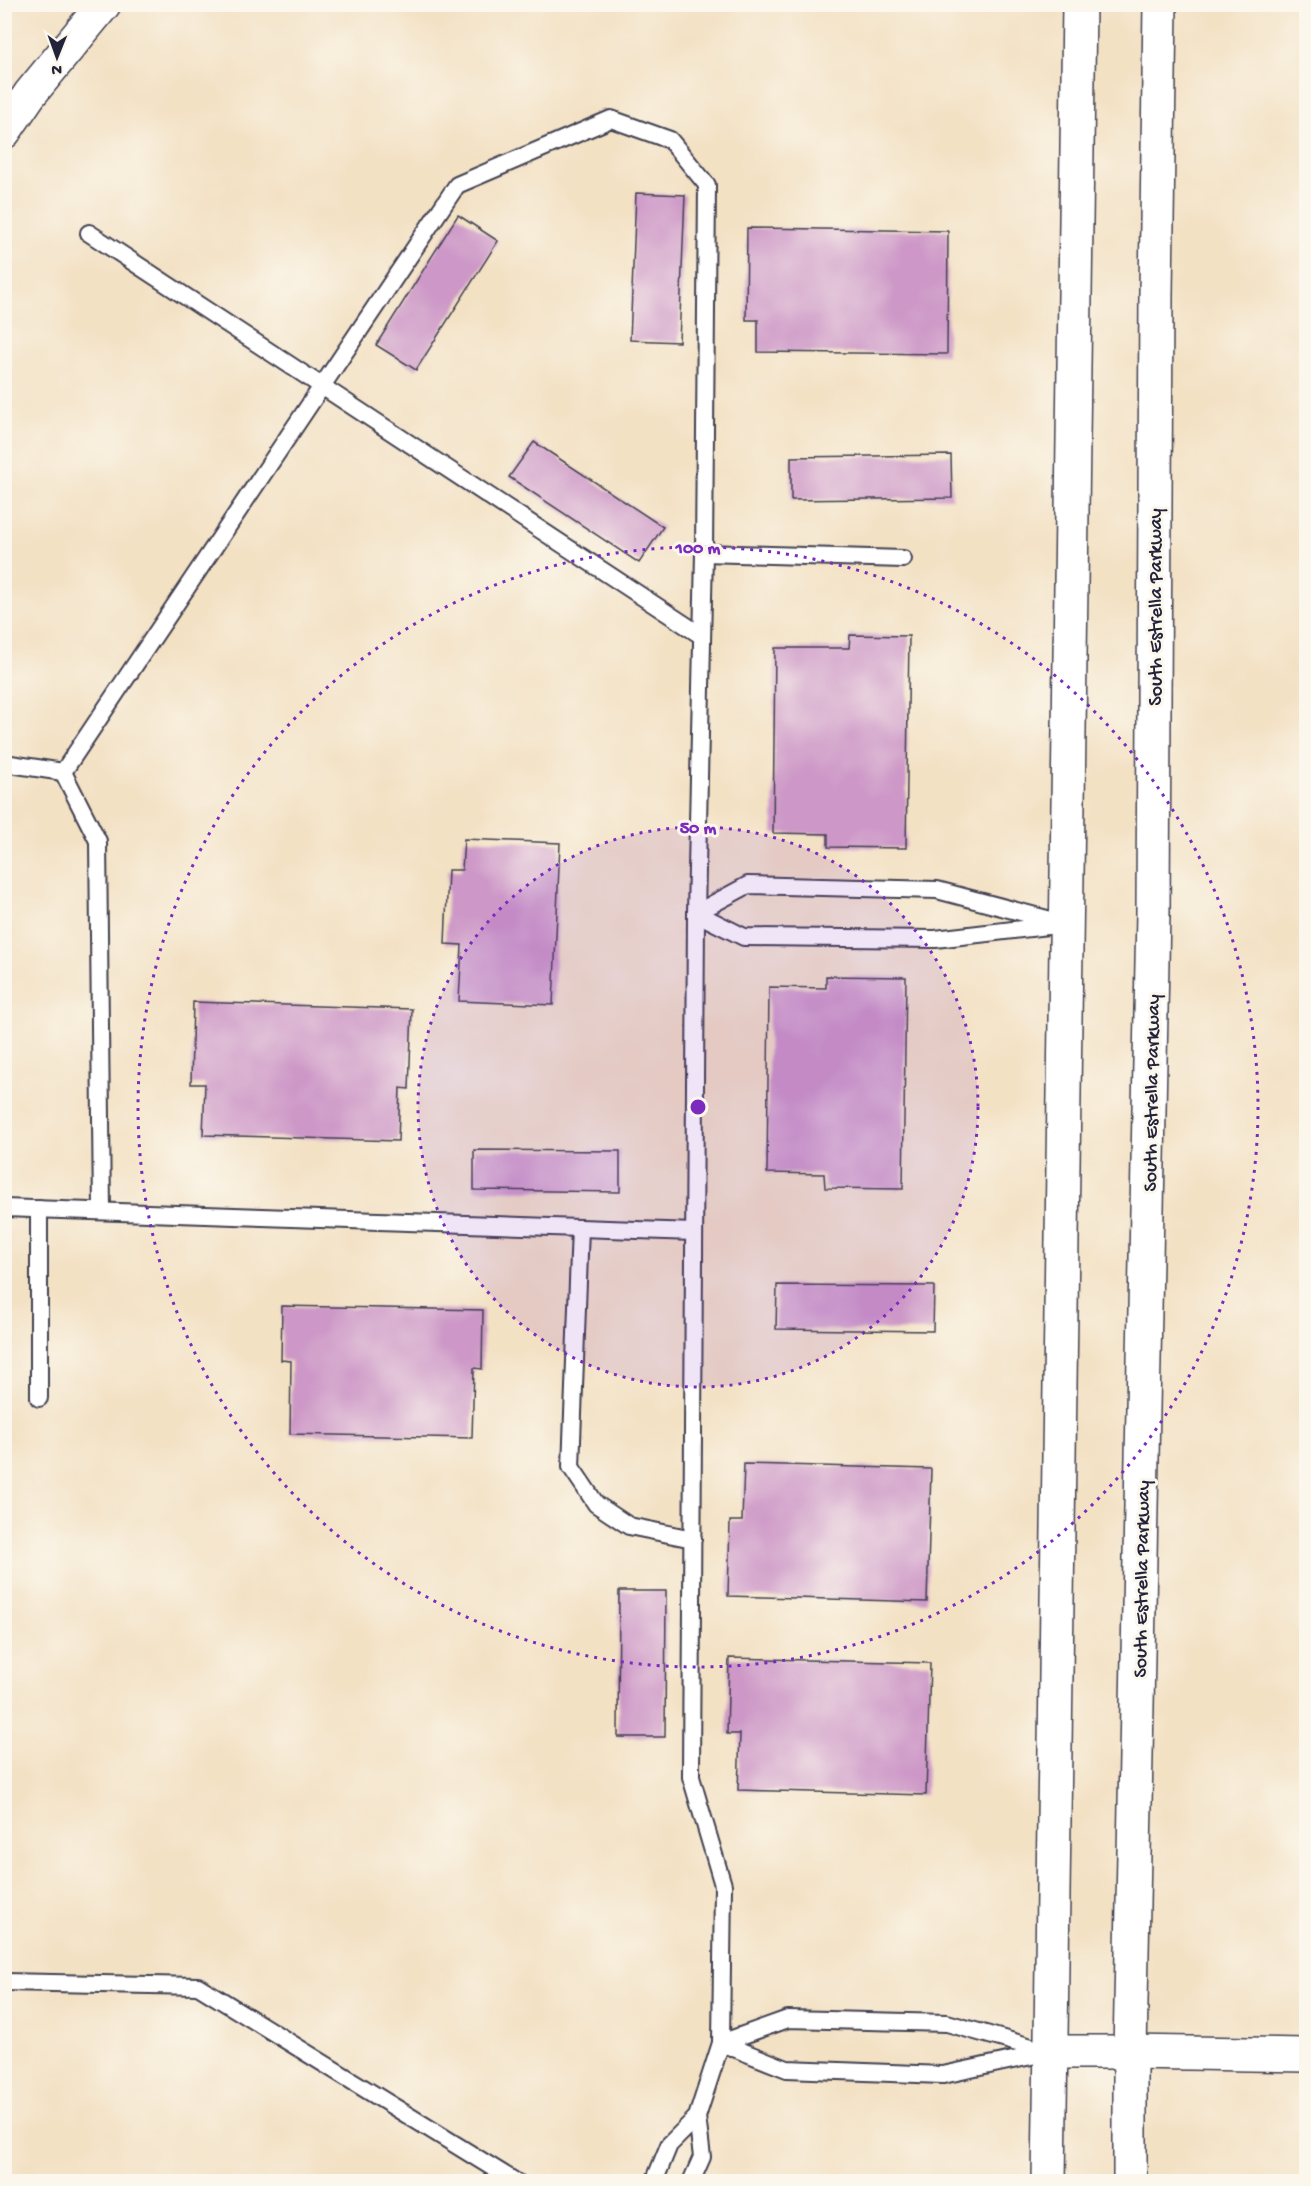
<svg xmlns="http://www.w3.org/2000/svg" width="1311" height="2186" font-family="'Gochi Hand',sans-serif">
	<style>
		.building { fill: #cd98c7 }
		.lines { fill: none; stroke-linecap: round; stroke-linejoin: round }
		.service-casing { stroke: #413f50; stroke-width: 20 }
		.minor-casing { stroke: #413f50; stroke-width: 36 }
		.tertiary-casing { stroke: #413f50; stroke-width: 36 }
		.primary-casing { stroke: #413f50; stroke-width: 36 }
		.service { stroke: #fff; stroke-width: 16 }
		.minor { stroke: #fff; stroke-width: 33 }
		.tertiary { stroke: #fff; stroke-width: 33 }
		.primary { stroke: #fff; stroke-width: 33 }
		.ring { fill: none; stroke: #7b2cbf; stroke-width: 3; stroke-dasharray: 3 6 }
		.labels { text-anchor: middle; stroke-width: 6; stroke-linejoin: round; paint-order: stroke }
		.street-label { font-size: 20px; fill: #22223b; stroke: #fbf7ec }
		.centre { fill: #7b2cbf; stroke: #fbf7ec; stroke-width: 3 }
		.ring-label { font-size: 18px; text-anchor: middle; font-weight: bold; fill: #7b2cbf; stroke: #fbf7ec; stroke-width: 6; stroke-linejoin: round; paint-order: stroke }
	</style>
	<rect width="100%" height="100%" fill="#fbf7ec"/>
	<filter id="ink" filterUnits="userSpaceOnUse"><feTurbulence type="fractalNoise" baseFrequency=".0167" numOctaves="2"/><feDisplacementMap in="SourceGraphic" scale="12" xChannelSelector="R" yChannelSelector="G"/><feConvolveMatrix kernelMatrix="1 2 1 2 8 2 1 2 1" color-interpolation-filters="sRGB"/></filter>
	<filter id="wash" filterUnits="userSpaceOnUse"><feTurbulence type="fractalNoise" baseFrequency=".008" numOctaves="4" result="noise"/><feDisplacementMap in="SourceGraphic" scale="24" xChannelSelector="R" yChannelSelector="G"/><feGaussianBlur stdDeviation="1.35" result="paint"/><feColorMatrix in="noise" values="0 0 0 0 0 0 0 0 0 0 0 0 0 0 0 0 0 1.4 0 .05"/><feComposite in="paint" operator="in"/></filter>
	<g filter="url(#wash)">
		<rect width="100%" height="100%" fill="#f3e1c4"/>
		<g id="blocks">
			<g class="building">
				<polygon points="636,193 685,195 679,342 630,340"/>
				<polygon points="458,215 498,241 416,370 376,345"/>
				<polygon points="747,228 948,231 947,354 758,352 758,320 746,320"/>
				<polygon points="534,442 663,527 639,563 509,477"/>
				<polygon points="951,455 952,498 791,500 791,457"/>
				<polygon points="850,635 909,636 906,848 828,847 828,834 773,833 775,648 849,648"/>
				<polygon points="464,839 560,843 553,1005 459,1001 462,945 445,944 448,870 462,870"/>
				<polygon points="826,976 906,977 903,1189 825,1188 824,1174 767,1173 769,987 826,988"/>
				<polygon points="193,1002 412,1009 409,1089 400,1088 398,1141 203,1135 205,1084 191,1084"/>
				<polygon points="474,1150 620,1151 620,1192 474,1190"/>
				<polygon points="777,1285 934,1286 933,1331 776,1329"/>
				<polygon points="282,1306 483,1310 482,1369 474,1368 472,1438 290,1434 291,1361 281,1360"/>
				<polygon points="744,1464 931,1469 927,1602 728,1596 730,1521 742,1521"/>
				<polygon points="619,1591 666,1591 665,1737 618,1737"/>
				<polygon points="729,1658 930,1663 926,1795 738,1790 740,1734 727,1734"/>
			</g>
		</g>
	</g>
	<g filter="url(#ink)">
		<use href="#blocks" fill-opacity="0" stroke="#413f50" stroke-width="1.5"/>
		<g class="lines">
			<g class="service-casing">
				<g id="service">
					<polyline points="89,233 702,636"/>
					<polyline points="704,553 903,559"/>
					<polyline points="4,763 63,772 457,185 611,119 670,140 707,185 704,553 696,913 691,1777 723,1885 721,2043 697,2117 669,2145 654,2182"/>
					<polyline points="63,772 98,841 102,1211"/>
					<polyline points="696,913 748,885 937,890 1066,924"/>
					<polyline points="696,913 744,937 935,939 1057,925"/>
					<polyline points="4,1208 694,1232"/>
					<polyline points="39,1209 39,1398"/>
					<polyline points="580,1228 571,1467 596,1504 629,1526 693,1539"/>
					<polyline points="4,1982 198,1986 516,2182"/>
					<polyline points="721,2043 788,2019 947,2023 1049,2052"/>
					<polyline points="721,2043 787,2069 943,2075 1045,2053"/>
					<polyline points="691,2182 702,2157 697,2117"/>
				</g>
			</g>
			<g class="minor-casing">
				<polyline id="minor" points="1130,2052 1306,2055"/>
			</g>
			<g class="tertiary-casing">
				<polyline id="tertiary" points="4,132 30,94 104,4"/>
			</g>
			<g class="primary-casing">
				<g id="primary">
					<polyline points="1049,2052 1130,2052"/>
					<polyline points="1049,2182 1079,4"/>
					<polyline points="1130,2182 1130,2052 1153,913 1156,294 1160,4"/>
				</g>
			</g>
			<use href="#service" class="service"/>
			<use href="#minor" class="minor"/>
			<use href="#tertiary" class="tertiary"/>
			<use href="#primary" class="primary"/>
		</g>
	</g>
	<circle cx="698" cy="1107" r="280" fill="#7b2cbf" fill-opacity=".12"/>
	<g class="ring">
		<circle cx="698" cy="1107" r="280"/>
		<circle cx="698" cy="1107" r="560"/>
	</g>
	<g class="labels">
		<g class="street-label">
			<text transform="translate(1154 607) rotate(-90)" y="7">South Estrella Parkway</text>
			<text transform="translate(1150 1093) rotate(-89)" y="7">South Estrella Parkway</text>
			<text transform="translate(1140 1579) rotate(-89)" y="7">South Estrella Parkway</text>
		</g>
	</g>
	<circle cx="698" cy="1107" r="9" class="centre"/>
	<g class="ring-label">
		<text x="698" y="553">100 m</text>
		<text x="698" y="833">50 m</text>
	</g>
	<rect width="1311" height="2186" fill="none" stroke="#fbf7ec" stroke-width="24"/>
	<g transform="translate(57 57) rotate(181)" stroke="#fbf7ec" stroke-width="4.5" paint-order="stroke">
	<path d="M0-4.5L10 22L0 15L-10 22Z" fill="#22223b"/>
	<text y="-9" font-size="16" font-weight="bold" text-anchor="middle" fill="#22223b">N</text>
	</g>
</svg>
